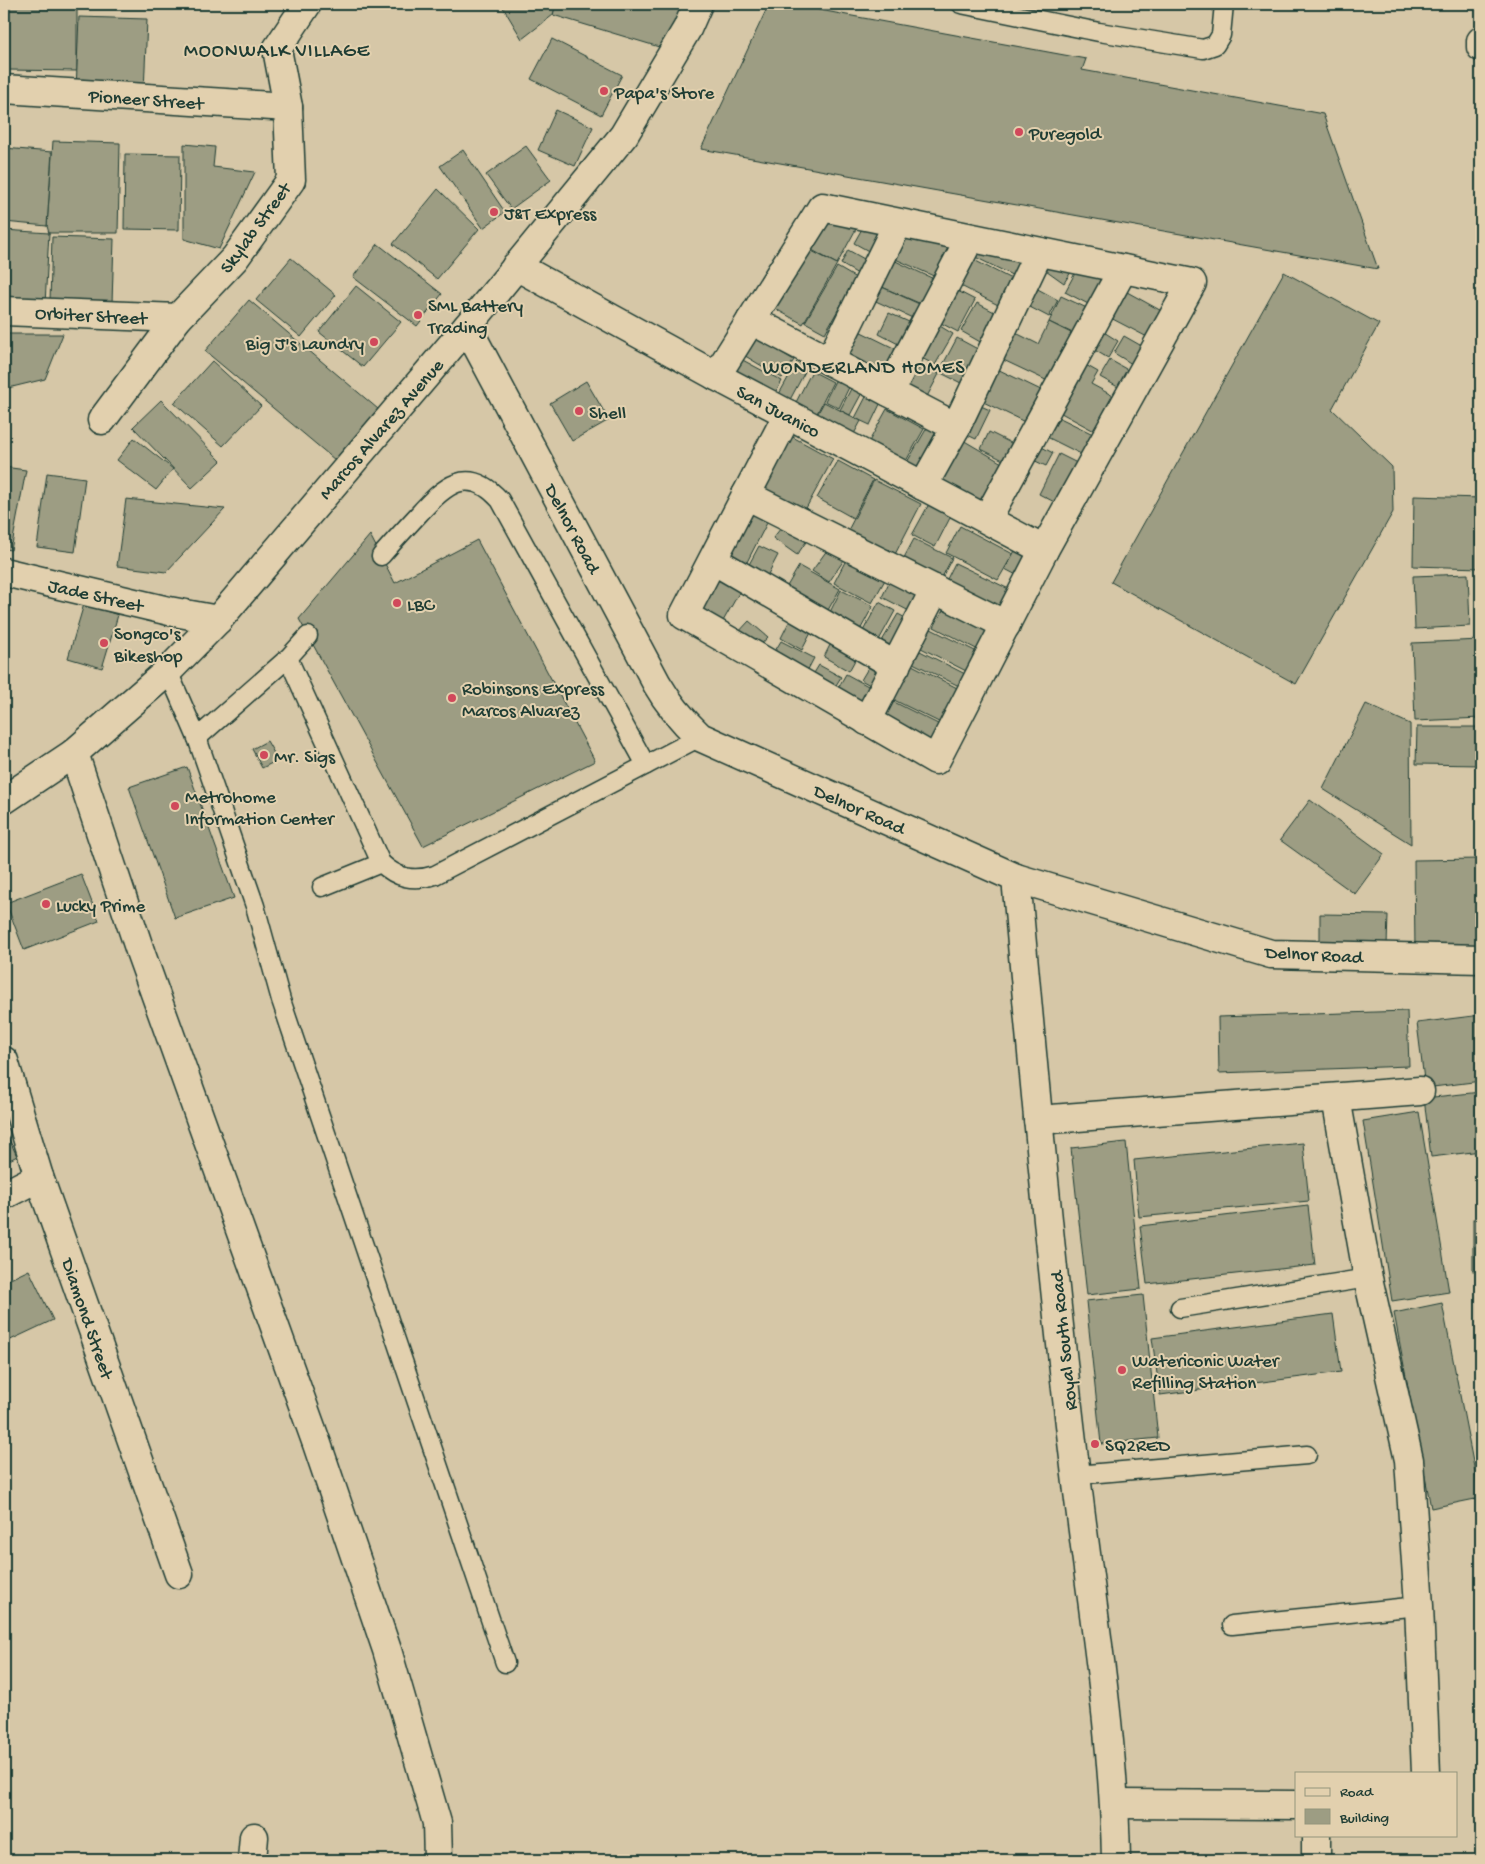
<svg xmlns="http://www.w3.org/2000/svg" width="1485" height="1864" font-family="'Gochi Hand',sans-serif">
	<style>
		.building { fill: #9d9d83; stroke: #1f3d34 }
		.lines { fill: none; stroke-linecap: round; stroke-linejoin: round }
		.lane-casing { stroke: #1f3d34; stroke-width: 21 }
		.street-casing { stroke: #1f3d34; stroke-width: 31 }
		.secondary-casing { stroke: #1f3d34; stroke-width: 31 }
		.lane { stroke: #e2d0ae; stroke-width: 18 }
		.street { stroke: #e2d0ae; stroke-width: 28 }
		.secondary { stroke: #e2d0ae; stroke-width: 28 }
		.poi-dot { fill: #d1495b; stroke: #e2d0ae; stroke-width: 2 }
		.labels { text-anchor: middle; stroke-width: 4; stroke-linejoin: round; paint-order: stroke }
		.poi-label { font-size: 19px; fill: #1f3d34; stroke: #e2d0ae; text-anchor: start }
		.street-label { font-size: 19px; fill: #1f3d34; stroke: #e2d0ae }
		.neighbourhood-label { font-size: 20px; letter-spacing: 1px; fill: #1f3d34; stroke: #e2d0ae }
	</style>
	<rect width="100%" height="100%" fill="#d6c7a7"/>
	<filter id="ink" filterUnits="userSpaceOnUse"><feTurbulence type="fractalNoise" baseFrequency=".02" numOctaves="2"/><feDisplacementMap in="SourceGraphic" scale="10" xChannelSelector="R" yChannelSelector="G"/><feConvolveMatrix kernelMatrix="1 2 1 2 8 2 1 2 1" color-interpolation-filters="sRGB"/></filter>
	<g filter="url(#ink)">
		<g class="building">
			<polygon points="9,4 77,4 77,71 8,70"/>
			<polygon points="501,4 556,4 553,15 522,39"/>
			<polygon points="556,4 683,4 669,50 553,15"/>
			<polygon points="769,4 787,4 1086,59 1082,70 1323,114 1378,269 701,149"/>
			<polygon points="79,17 147,19 144,92 76,90"/>
			<polygon points="552,39 622,75 601,115 531,79"/>
			<polygon points="556,110 593,127 575,166 538,150"/>
			<polygon points="53,141 120,143 118,233 49,233 47,226"/>
			<polygon points="184,144 215,147 213,167 255,172 219,249 184,239"/>
			<polygon points="526,146 551,180 511,209 486,175"/>
			<polygon points="4,148 52,152 47,226 4,222"/>
			<polygon points="463,150 505,212 483,228 440,166"/>
			<polygon points="125,154 180,155 179,230 124,229"/>
			<polygon points="438,189 479,229 437,279 393,244"/>
			<polygon points="831,215 856,229 837,264 812,250"/>
			<polygon points="868,218 889,230 874,254 854,243"/>
			<polygon points="905,227 952,249 938,278 891,257"/>
			<polygon points="4,230 49,233 45,304 4,302"/>
			<polygon points="52,237 114,239 112,303 50,301"/>
			<polygon points="977,242 1033,254 1020,279 971,255"/>
			<polygon points="378,244 442,294 417,326 353,277"/>
			<polygon points="804,247 837,264 803,324 770,306"/>
			<polygon points="848,250 866,260 858,274 841,264"/>
			<polygon points="968,257 1017,282 1004,308 955,283"/>
			<polygon points="291,258 336,295 301,337 256,300"/>
			<polygon points="889,258 936,280 928,307 873,283"/>
			<polygon points="1050,258 1071,272 1064,283 1043,268"/>
			<polygon points="1081,262 1110,277 1094,307 1065,292"/>
			<polygon points="837,267 856,278 825,333 805,322"/>
			<polygon points="1284,272 1379,324 1332,409 1392,467 1393,512 1296,684 1111,582"/>
			<polygon points="873,283 926,307 919,321 867,297"/>
			<polygon points="356,286 401,322 363,367 319,332"/>
			<polygon points="1034,287 1058,300 1049,317 1024,304"/>
			<polygon points="1118,287 1167,314 1153,340 1103,314"/>
			<polygon points="952,288 975,300 958,332 935,320"/>
			<polygon points="1061,296 1089,309 1077,335 1049,322"/>
			<polygon points="249,300 378,409 335,460 205,351"/>
			<polygon points="977,303 1006,318 989,347 961,331"/>
			<polygon points="889,313 918,326 906,348 879,334"/>
			<polygon points="1049,322 1075,335 1052,383 997,357 1010,330 1038,344"/>
			<polygon points="935,323 953,334 935,365 916,355"/>
			<polygon points="851,327 902,352 885,383 835,358"/>
			<polygon points="1096,327 1118,341 1108,358 1086,345"/>
			<polygon points="4,334 63,334 45,379 4,389"/>
			<polygon points="753,336 794,360 782,378 742,354"/>
			<polygon points="1124,336 1147,349 1137,367 1114,353"/>
			<polygon points="957,338 987,354 969,387 939,372"/>
			<polygon points="737,357 782,381 771,401 726,377"/>
			<polygon points="798,360 808,366 785,409 774,403"/>
			<polygon points="912,360 939,374 922,406 895,391"/>
			<polygon points="1077,360 1098,372 1091,384 1117,398 1098,433 1052,408"/>
			<polygon points="1110,360 1135,374 1125,391 1100,377"/>
			<polygon points="212,361 261,406 223,446 174,403"/>
			<polygon points="991,366 1045,392 1029,424 975,398"/>
			<polygon points="812,371 833,382 812,423 791,412"/>
			<polygon points="839,373 853,379 839,408 825,401"/>
			<polygon points="586,381 609,420 572,441 550,403"/>
			<polygon points="854,383 864,389 850,415 840,410"/>
			<polygon points="868,393 882,400 870,425 855,418"/>
			<polygon points="161,400 221,461 192,488 133,427"/>
			<polygon points="824,402 861,421 849,443 812,424"/>
			<polygon points="974,403 990,410 976,439 961,432"/>
			<polygon points="887,409 924,429 902,468 866,447"/>
			<polygon points="1052,414 1097,436 1087,457 1041,434"/>
			<polygon points="928,426 937,430 916,470 906,464"/>
			<polygon points="989,432 1019,447 1011,464 981,449"/>
			<polygon points="789,435 833,459 805,510 762,487"/>
			<polygon points="956,436 1007,466 983,509 931,479"/>
			<polygon points="134,438 173,469 156,490 117,460"/>
			<polygon points="1036,444 1053,453 1046,466 1029,458"/>
			<polygon points="1059,454 1083,466 1062,506 1039,494"/>
			<polygon points="838,461 873,480 853,518 817,498"/>
			<polygon points="4,467 26,470 11,550 4,549"/>
			<polygon points="47,473 85,478 75,552 37,547"/>
			<polygon points="874,480 921,504 890,564 843,540"/>
			<polygon points="1414,496 1481,498 1481,568 1413,566"/>
			<polygon points="126,499 225,509 166,572 117,566"/>
			<polygon points="929,504 951,516 935,547 912,535"/>
			<polygon points="753,507 770,517 746,564 728,555"/>
			<polygon points="785,523 808,539 797,555 773,538"/>
			<polygon points="960,526 1013,554 998,580 946,553"/>
			<polygon points="370,535 395,583 477,540 595,761 423,846 299,619"/>
			<polygon points="914,539 952,558 937,587 899,567"/>
			<polygon points="759,546 778,555 765,580 746,570"/>
			<polygon points="830,546 846,557 829,582 812,571"/>
			<polygon points="1017,547 1037,558 1026,580 1005,569"/>
			<polygon points="847,558 886,578 872,603 834,583"/>
			<polygon points="955,563 1013,591 998,618 942,589"/>
			<polygon points="799,566 840,589 824,617 783,593"/>
			<polygon points="719,570 744,584 722,623 697,609"/>
			<polygon points="893,574 927,591 915,614 882,597"/>
			<polygon points="1468,574 1470,626 1415,629 1413,576"/>
			<polygon points="841,590 873,606 859,632 828,616"/>
			<polygon points="879,602 895,611 879,640 863,631"/>
			<polygon points="947,603 997,629 984,653 934,627"/>
			<polygon points="84,604 118,615 102,668 68,658"/>
			<polygon points="794,612 816,623 802,650 781,638"/>
			<polygon points="898,614 915,623 896,655 879,646"/>
			<polygon points="749,621 768,637 754,652 736,635"/>
			<polygon points="931,629 983,655 972,674 921,648"/>
			<polygon points="835,635 861,649 849,671 824,657"/>
			<polygon points="1481,640 1481,718 1415,721 1412,643"/>
			<polygon points="781,641 814,658 803,679 769,661"/>
			<polygon points="920,651 971,677 965,689 913,663"/>
			<polygon points="874,658 892,668 879,690 861,680"/>
			<polygon points="819,665 841,677 830,695 808,683"/>
			<polygon points="912,665 965,692 947,726 894,700"/>
			<polygon points="846,674 879,692 867,713 834,695"/>
			<polygon points="892,701 944,727 933,749 881,723"/>
			<polygon points="1366,704 1410,724 1411,844 1323,789"/>
			<polygon points="1417,727 1481,727 1481,765 1416,764"/>
			<polygon points="267,741 278,760 262,768 252,749"/>
			<polygon points="187,767 234,898 175,918 129,787"/>
			<polygon points="1310,800 1384,854 1355,894 1280,840"/>
			<polygon points="1481,859 1481,956 1415,951 1414,860"/>
			<polygon points="81,874 99,921 24,950 6,903"/>
			<polygon points="1320,914 1388,915 1387,945 1320,943"/>
			<polygon points="1407,1011 1409,1066 1219,1073 1218,1017"/>
			<polygon points="1481,1015 1481,1081 1425,1088 1417,1023"/>
			<polygon points="1481,1092 1481,1151 1431,1157 1424,1098"/>
			<polygon points="1419,1112 1449,1292 1392,1301 1363,1121"/>
			<polygon points="4,1129 17,1156 4,1163"/>
			<polygon points="1126,1142 1141,1289 1087,1295 1071,1148"/>
			<polygon points="1303,1143 1309,1201 1139,1217 1134,1160"/>
			<polygon points="1308,1206 1315,1265 1147,1284 1140,1226"/>
			<rect x="1473" y="1219" width="8" height="52"/>
			<polygon points="29,1270 53,1320 4,1343 4,1282"/>
			<polygon points="1143,1295 1158,1438 1101,1444 1086,1301"/>
			<polygon points="1442,1303 1480,1498 1431,1508 1394,1313"/>
			<polygon points="1333,1314 1341,1372 1160,1395 1152,1338"/>
		</g>
		<g class="lines">
			<g class="lane-casing">
				<g id="lane">
					<polyline points="961,4 1099,32 1203,49 1215,45 1221,35 1224,4"/>
					<path d="M381,556C393,542 405,529 418,515C444,486 468,464 500,500L646,765"/>
					<polyline points="288,658 308,636"/>
					<path d="M168,671L197,738L288,658L381,863C397,878 413,882 435,875L700,737"/>
					<polyline points="197,738 255,906 281,1000 505,1663"/>
					<polyline points="322,887 381,863"/>
					<polyline points="1180,1308 1368,1278"/>
					<polyline points="1076,1475 1307,1455"/>
					<polyline points="1232,1625 1419,1606"/>
				</g>
			</g>
			<g class="street-casing">
				<g id="street">
					<polyline points="1481,41 1481,47"/>
					<polyline points="4,89 288,107"/>
					<polyline points="516,266 716,376 1044,550"/>
					<polyline points="4,311 178,318"/>
					<polyline points="751,320 956,427"/>
					<polyline points="830,361 898,223"/>
					<polyline points="716,376 822,207 1192,283 1044,550 936,760 684,615 788,414"/>
					<polyline points="889,392 970,238"/>
					<polyline points="102,420 178,318 235,258 291,180 288,107 277,49 307,4"/>
					<polyline points="923,486 956,427 1039,252"/>
					<polyline points="746,495 1006,625"/>
					<polyline points="987,519 1123,269"/>
					<polyline points="713,560 896,666"/>
					<polyline points="4,572 169,611 218,620"/>
					<polyline points="867,721 935,589"/>
					<polyline points="74,753 141,954 317,1444 387,1650 437,1823 438,1860"/>
					<polyline points="1016,878 1271,954 1481,959"/>
					<polyline points="4,1061 39,1177 179,1574"/>
					<polyline points="1336,1098 1368,1278 1409,1460 1419,1606 1426,1773"/>
					<polyline points="1038,1120 1420,1091"/>
					<polyline points="4,1195 39,1177"/>
					<polyline points="252,1860 254,1837"/>
				</g>
			</g>
			<g class="secondary-casing">
				<g id="secondary">
					<path d="M467,327L657,684C669,705 682,720 700,737L1016,878C1034,1077 1052,1277 1076,1475C1091,1603 1114,1732 1116,1860"/>
					<polyline points="4,800 74,753 168,671 218,620 467,327 624,135 687,29 698,4"/>
					<polyline points="1115,1804 1296,1805"/>
					<polyline points="1316,1835 1316,1860"/>
				</g>
			</g>
			<use href="#lane" class="lane"/>
			<use href="#street" class="street"/>
			<use href="#secondary" class="secondary"/>
		</g>
	</g>
	<g class="poi-dot">
		<circle cx="604" cy="91" r="5"/>
		<circle cx="1019" cy="132" r="5"/>
		<circle cx="494" cy="212" r="5"/>
		<circle cx="418" cy="315" r="5"/>
		<circle cx="374" cy="342" r="5"/>
		<circle cx="579" cy="411" r="5"/>
		<circle cx="397" cy="603" r="5"/>
		<circle cx="104" cy="643" r="5"/>
		<circle cx="452" cy="698" r="5"/>
		<circle cx="264" cy="755" r="5"/>
		<circle cx="175" cy="806" r="5"/>
		<circle cx="46" cy="904" r="5"/>
		<circle cx="1122" cy="1370" r="5"/>
		<circle cx="1095" cy="1444" r="5"/>
	</g>
	<g class="labels">
		<g class="poi-label">
			<text x="614" y="98">Papa's Store</text>
			<text x="1029" y="139">Puregold</text>
			<text x="504" y="219">J&amp;T Express</text>
			<text x="428" y="311">SML Battery<tspan x="428" dy="22">Trading</tspan></text>
			<text x="364" y="349" text-anchor="end">Big J's Laundry</text>
			<text x="589" y="418">Shell</text>
			<text x="407" y="610">LBC</text>
			<text x="114" y="639">Songco's<tspan x="114" dy="22">Bikeshop</tspan></text>
			<text x="462" y="694">Robinsons Express<tspan x="462" dy="22">Marcos Alvarez</tspan></text>
			<text x="274" y="762">Mr. Sigs</text>
			<text x="185" y="802">Metrohome<tspan x="185" dy="22">Information Center</tspan></text>
			<text x="56" y="911">Lucky Prime</text>
			<text x="1132" y="1366">Watericonic Water<tspan x="1132" dy="22">Refilling Station</tspan></text>
			<text x="1105" y="1451">SQ2RED</text>
		</g>
		<g class="street-label">
			<text transform="translate(146 98) rotate(4)" y="7">Pioneer Street</text>
			<text transform="translate(254 227) rotate(-54)" y="7">Skylab Street</text>
			<text transform="translate(91 314) rotate(3)" y="7">Orbiter Street</text>
			<text transform="translate(779 410) rotate(28)" y="7">San Juanico</text>
			<text transform="translate(380 428) rotate(-49)" y="7">Marcos Alvarez Avenue</text>
			<text transform="translate(574 528) rotate(62)" y="7">Delnor Road</text>
			<text transform="translate(96 594) rotate(13)" y="7">Jade Street</text>
			<text transform="translate(860 808) rotate(24)" y="7">Delnor Road</text>
			<text transform="translate(1314 953) rotate(3)" y="7">Delnor Road</text>
			<text transform="translate(89 1318) rotate(71)" y="7">Diamond Street</text>
			<text transform="translate(1062 1341) rotate(-96)" y="7">Royal South Road</text>
		</g>
		<g class="neighbourhood-label">
			<text x="277" y="56">MOONWALK VILLAGE</text>
			<text x="864" y="373">WONDERLAND HOMES</text>
		</g>
	</g>
	<rect width="1485" height="1864" fill="none" stroke="#e2d0ae" stroke-width="20"/>
	<rect x="10" y="10" width="1465" height="1844" fill="none" stroke="#1f3d34" stroke-width="2" filter="url(#ink)"/>
	<rect x="1295" y="1772" width="162" height="65" fill="#e2d0ae" stroke="#94957d"/>
	<rect x="1305" y="1788" width="25" height="8" fill="#e2d0ae" stroke="#94957d"/>
	<text x="1340" y="1796" font-size="15" fill="#1f3d34">Road</text>
	<rect x="1305" y="1809" width="25" height="15" fill="#9d9d83" stroke="#94957d"/>
	<text x="1340" y="1822" font-size="15" fill="#1f3d34">Building</text>
</svg>
